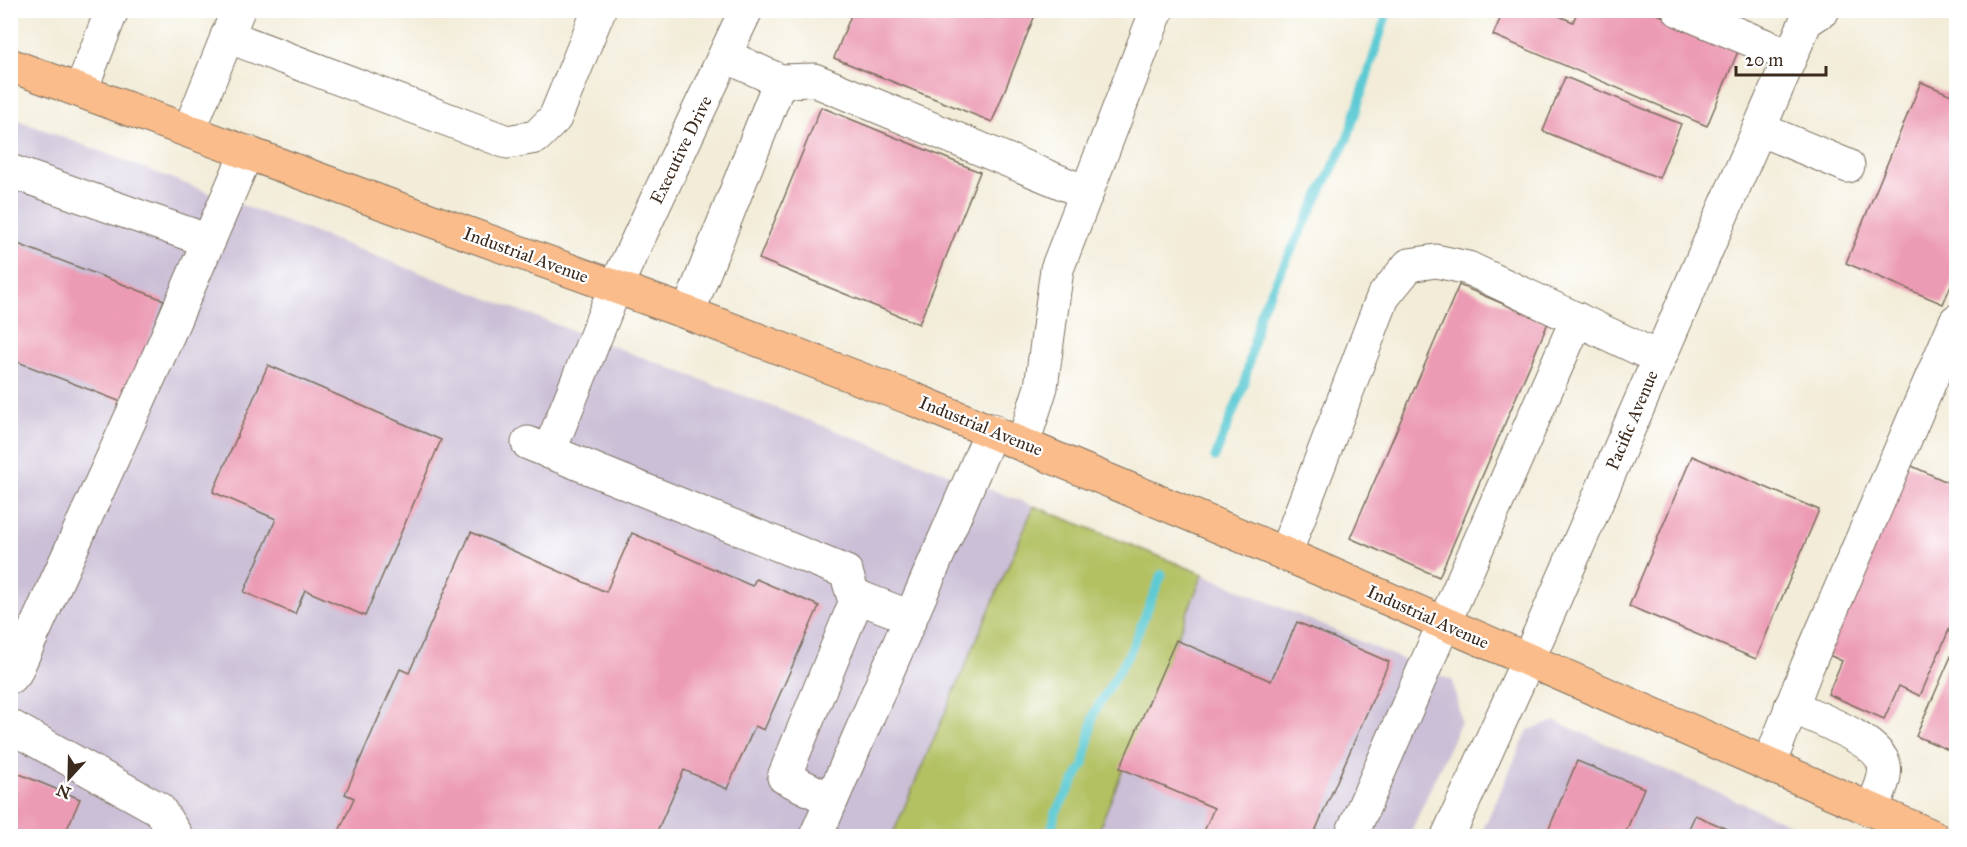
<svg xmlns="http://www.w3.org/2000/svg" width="1967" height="847" font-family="'IM FELL Great Primer',serif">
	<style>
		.industrial { fill: #cabfd6 }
		.green { fill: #b3c164; stroke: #777641; stroke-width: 1.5 }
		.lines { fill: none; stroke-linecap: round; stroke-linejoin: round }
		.stream { stroke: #5dcad4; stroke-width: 9 }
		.building { fill: #ec9bb4 }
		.minor-casing { stroke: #7b6e5f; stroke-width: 35 }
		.major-casing { stroke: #7b6e5f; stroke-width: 35 }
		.minor { stroke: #fff; stroke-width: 33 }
		.major { stroke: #f9bc8a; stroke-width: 33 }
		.labels { text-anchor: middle; stroke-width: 4.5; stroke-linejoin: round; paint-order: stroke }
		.street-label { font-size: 18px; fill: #3b2a1e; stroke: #fff }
	</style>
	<rect width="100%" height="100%" fill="#fff"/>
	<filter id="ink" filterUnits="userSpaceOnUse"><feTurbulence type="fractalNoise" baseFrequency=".0167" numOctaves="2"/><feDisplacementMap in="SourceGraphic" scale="12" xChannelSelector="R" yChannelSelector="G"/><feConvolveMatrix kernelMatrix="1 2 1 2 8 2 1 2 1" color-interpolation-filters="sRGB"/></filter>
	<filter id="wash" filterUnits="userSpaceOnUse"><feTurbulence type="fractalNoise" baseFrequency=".008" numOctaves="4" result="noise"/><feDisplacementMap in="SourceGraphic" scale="24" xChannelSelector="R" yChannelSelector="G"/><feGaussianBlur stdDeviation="1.35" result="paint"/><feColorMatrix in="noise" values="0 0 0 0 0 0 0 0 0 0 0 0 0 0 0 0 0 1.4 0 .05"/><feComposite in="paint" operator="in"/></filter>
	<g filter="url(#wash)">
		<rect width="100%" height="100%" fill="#f2ecd8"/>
		<g class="industrial">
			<polygon points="10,117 1034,506 892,836 11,836"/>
			<polygon points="1203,574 1453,681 1461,721 1409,836 1096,836"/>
			<polygon points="1555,721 1817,836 1480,836 1528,730"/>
		</g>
		<polygon class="green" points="1034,506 1203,574 1096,836 892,836"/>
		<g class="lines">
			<g class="stream">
				<polyline points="1215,457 1244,385 1260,313 1348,137 1388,10"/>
				<polyline points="1050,836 1055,814 1084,764 1094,713 1130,652 1162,574"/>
			</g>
		</g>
		<g id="blocks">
			<g class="building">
				<polygon points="853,10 1037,10 992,122 834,58"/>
				<polygon points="1504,10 1545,10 1573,22 1578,10 1648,10 1739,49 1707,126 1493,35"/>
				<polygon points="1565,77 1681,124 1659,178 1543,131"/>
				<polygon points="1921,82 1956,97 1956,273 1943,304 1846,263"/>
				<polygon points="821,107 980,172 919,324 759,259"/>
				<polygon points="10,241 164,300 124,403 10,359"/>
				<polygon points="1459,285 1548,323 1439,577 1350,538"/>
				<polygon points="268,365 441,440 365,616 305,590 295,614 244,592 276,519 213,492"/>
				<polygon points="1692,456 1819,510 1756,659 1629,606"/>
				<polygon points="1903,462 1956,486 1956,614 1920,696 1899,686 1884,719 1828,694 1842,661 1820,651"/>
				<polygon points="471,532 606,592 632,533 752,586 756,579 819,606 764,730 755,726 727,789 684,770 655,836 337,836 354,798 345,794 400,669 409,673"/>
				<polygon points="1297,622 1389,662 1313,836 1202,836 1214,808 1120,768 1176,640 1271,681"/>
				<polygon points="1956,645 1956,753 1916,736"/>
				<polygon points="1577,761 1644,788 1624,836 1546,836"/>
				<polygon points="10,770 80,799 64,836 10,836"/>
				<polygon points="1695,815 1743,836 1686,836"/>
				<polygon points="1660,830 1675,836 1657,836"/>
			</g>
		</g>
	</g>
	<g filter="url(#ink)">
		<use href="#blocks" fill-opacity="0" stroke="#7b6e5f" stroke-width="1.5"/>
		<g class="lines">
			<g class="minor-casing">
				<g id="minor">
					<polyline points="1679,10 1790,56"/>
					<polyline points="227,36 507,142 536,137 555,118 599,10"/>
					<polyline points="780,81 814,80 1087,193"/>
					<polyline points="81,90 112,10"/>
					<polyline points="1759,129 1848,166"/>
					<polyline points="189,131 238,10"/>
					<polyline points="10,171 209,241"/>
					<polyline points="688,313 780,81 726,56"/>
					<polyline points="528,443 846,572 853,595 910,617"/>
					<polyline points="1023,444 1041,387 1057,269 1157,10"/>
					<polyline points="549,452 615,288 746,10"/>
					<polyline points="1285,554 1383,297 1409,265 1436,261 1468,268 1659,358"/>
					<polyline points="10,677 15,673 157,360 247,152"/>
					<path d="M1791,706C1814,717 1879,740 1884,765C1887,779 1876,798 1871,810"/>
					<polyline points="10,726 159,809 176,836"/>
					<polyline points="1769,765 1807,667 1956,321"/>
					<polyline points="831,800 784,777 858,596"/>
					<polyline points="816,836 992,430"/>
					<polyline points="1351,836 1577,319"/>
					<polyline points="1448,836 1528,660 1806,21 1823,10"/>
				</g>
			</g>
			<g class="major-casing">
				<polyline id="major" points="10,65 380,202 688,313 913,399 1285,554 1932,836"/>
			</g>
			<use href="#minor" class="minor"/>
			<use href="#major" class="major"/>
		</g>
	</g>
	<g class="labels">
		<g class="street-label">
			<text transform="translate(681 150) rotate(-64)" y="6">Executive Drive</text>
			<text transform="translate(526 255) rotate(20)" y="6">Industrial Avenue</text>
			<text transform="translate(1632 420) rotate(-67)" y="6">Pacific Avenue</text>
			<text transform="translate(981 426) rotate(22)" y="6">Industrial Avenue</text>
			<text transform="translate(1428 617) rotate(24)" y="6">Industrial Avenue</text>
		</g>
	</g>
	<rect width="1967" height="847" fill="none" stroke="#fff" stroke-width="36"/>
	<g transform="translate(69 778) rotate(202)" stroke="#ffffff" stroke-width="4.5" paint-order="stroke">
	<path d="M0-4.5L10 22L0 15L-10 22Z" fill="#3b2a1e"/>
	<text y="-9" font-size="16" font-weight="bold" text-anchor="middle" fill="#3b2a1e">N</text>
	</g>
	<path d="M1736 66v9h90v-9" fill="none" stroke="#3b2a1e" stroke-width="3"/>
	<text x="1745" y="66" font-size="18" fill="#3b2a1e" stroke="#ffffff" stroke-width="4.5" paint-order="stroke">20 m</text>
</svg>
